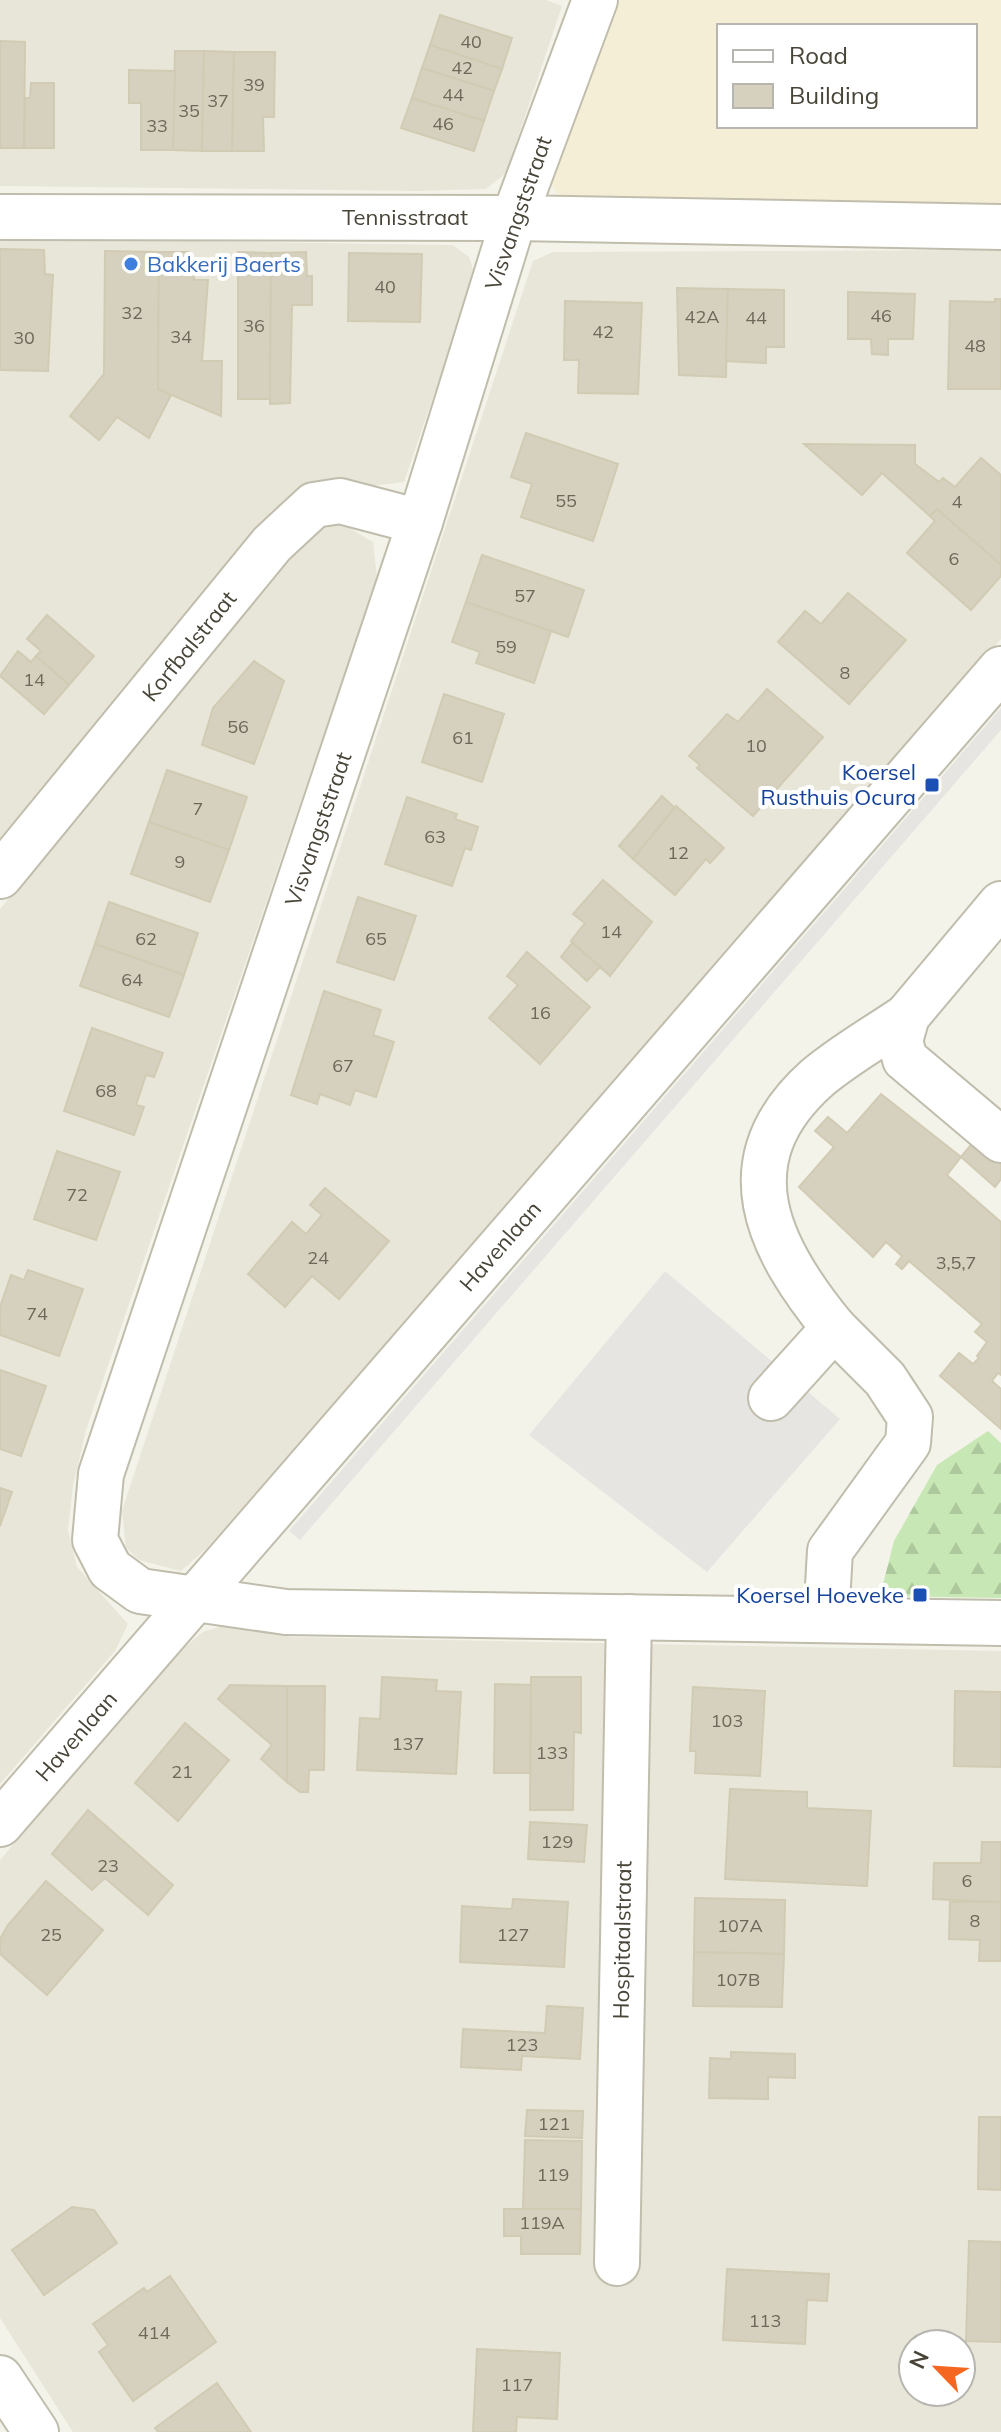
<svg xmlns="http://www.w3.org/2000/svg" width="1001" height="2432" font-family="Mulish,sans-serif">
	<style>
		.residential { fill: #e8e6d8; fill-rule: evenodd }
		.commercial { fill: #f5eed6; fill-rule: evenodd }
		.forest { fill: url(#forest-firs) }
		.parking { fill: #e6e5e1 }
		.building { fill: #d6d1bf; stroke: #d1cbb3; stroke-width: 2 }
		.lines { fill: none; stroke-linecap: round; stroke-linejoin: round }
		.minor-casing { stroke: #c0bdac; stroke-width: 48 }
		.minor { stroke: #fff; stroke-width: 44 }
		.shop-dot { fill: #3f7fe0; stroke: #fff; stroke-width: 3 }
		.transit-dot { fill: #1a4fb4; stroke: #fff; stroke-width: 3 }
		.labels { text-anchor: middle; stroke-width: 8; stroke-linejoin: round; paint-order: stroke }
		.number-label { font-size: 18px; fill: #6c685a }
		.street-label { font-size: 22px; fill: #484538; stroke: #fff }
		.shop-label { font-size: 22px; fill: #366cbe; stroke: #fff; text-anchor: start }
		.transit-label { font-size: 22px; fill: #164399; stroke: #fff; text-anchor: end }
	</style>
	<defs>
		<pattern id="forest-firs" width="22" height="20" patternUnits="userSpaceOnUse" patternTransform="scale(2)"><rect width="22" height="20" fill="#c7e8b4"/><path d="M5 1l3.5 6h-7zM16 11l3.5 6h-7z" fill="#acc89c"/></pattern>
	</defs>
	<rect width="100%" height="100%" fill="#f4f3ea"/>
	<g class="residential">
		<polygon points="0,0 546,0 562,6 506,173 486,189 418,191 0,186"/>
		<polygon points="0,238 453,245 469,257 475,275 404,482 371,486 326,479 294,497 0,844"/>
		<polygon points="1001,250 1001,639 207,1548 181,1571 139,1560 126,1548 122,1511 533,261 553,252"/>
		<polygon points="326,522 349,528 373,542 377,578 86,1430 73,1486 68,1530 77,1567 128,1624 115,1651 0,1784 0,909 306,537"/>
		<path d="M229,1624L291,1637L1001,1651V2432H73L0,2318V1860L175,1655L203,1632ZM913,2344H961V2392H913Z"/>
	</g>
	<path class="commercial" d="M605,0H1001V211L566,200L556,192L551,181ZM719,26H975V126H719Z"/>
	<polygon class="forest" points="988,1431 1001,1443 1001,1598 880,1596 894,1541 937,1465"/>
	<g class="parking">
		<polygon points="1001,708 1001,730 300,1540 289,1531"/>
		<polygon points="665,1271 840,1419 707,1572 529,1435"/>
	</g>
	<g class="building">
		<polygon points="440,15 512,38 502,69 430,45"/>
		<polygon points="0,41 25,42 24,148 0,148"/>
		<polygon points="430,45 502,69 494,91 422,68"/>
		<polygon points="175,51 204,51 202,151 173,150"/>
		<polygon points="204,51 234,52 232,151 202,151"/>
		<polygon points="234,52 275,52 274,117 263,117 264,151 232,151"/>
		<polygon points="422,68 494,91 484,121 412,98"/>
		<polygon points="129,70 175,71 173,150 141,150 141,103 129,103"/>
		<polygon points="31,83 54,83 54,148 24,148 25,98 30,98"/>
		<polygon points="412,98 484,121 474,151 401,128"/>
		<polygon points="0,249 44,250 45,274 53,275 48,371 0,370"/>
		<polygon points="105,251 159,252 158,389 171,395 149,438 117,417 99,440 70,416 104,374"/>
		<polygon points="159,252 188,252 194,258 194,280 208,280 202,361 222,361 221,416 158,389"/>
		<polygon points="238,252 271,253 270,399 238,399"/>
		<polygon points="306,252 307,276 312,276 312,305 292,305 290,403 270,404 271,253"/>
		<polygon points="349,253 422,254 420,322 348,321"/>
		<polygon points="677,288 728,289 726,377 679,375"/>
		<polygon points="728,289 784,290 784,347 766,347 766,363 726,361"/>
		<polygon points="848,292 915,294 913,339 888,339 888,355 872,354 871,339 848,339"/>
		<polygon points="995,299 1001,299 1001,389 948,389 950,301 995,302"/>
		<polygon points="565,301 642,303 638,394 578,393 579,360 564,360"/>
		<polygon points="526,433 618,464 593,541 521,517 532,484 511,477"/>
		<polygon points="804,444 915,445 915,464 939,482 943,478 955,487 981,458 1001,475 1001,565 937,509 930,516 882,473 862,495"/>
		<polygon points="937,509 1001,565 1001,576 971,610 907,553 935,521 930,516"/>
		<polygon points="482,555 584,590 568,637 466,602"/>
		<polygon points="848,593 906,640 849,704 778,642 805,611 821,624"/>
		<polygon points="466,602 551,631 534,683 476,663 480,652 452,642"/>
		<polygon points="47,615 94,656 69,685 36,656 41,651 27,639"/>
		<polygon points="18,651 31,662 36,656 69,685 44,714 0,676"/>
		<polygon points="254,661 284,681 254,764 202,745 213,708"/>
		<polygon points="767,689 823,737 753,816 697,768 700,765 689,756 727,714 738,722"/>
		<polygon points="444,694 504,714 482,782 422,762"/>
		<polygon points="167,770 247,797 229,850 149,822"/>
		<polygon points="662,796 675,808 633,859 619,846"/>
		<polygon points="407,797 457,814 455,819 478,827 471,850 465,848 452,886 385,864"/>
		<polygon points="676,806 724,848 710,863 706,859 675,895 633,859"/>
		<polygon points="149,822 229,850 210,902 131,874"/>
		<polygon points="603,880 652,922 610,976 571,941 585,923 573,914"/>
		<polygon points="358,897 416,916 394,980 337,962"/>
		<polygon points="109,902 198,933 184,975 95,944"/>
		<polygon points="572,943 600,967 587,981 561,957"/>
		<polygon points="95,944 184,975 169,1017 80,986"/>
		<polygon points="527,952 590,1007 540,1064 489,1018 518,985 507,976"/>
		<polygon points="324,991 381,1010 373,1035 394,1042 376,1097 355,1090 350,1105 320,1094 317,1104 291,1095"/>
		<polygon points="92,1028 163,1053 154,1077 146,1075 136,1105 144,1107 134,1135 64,1111"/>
		<polygon points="881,1094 961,1157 947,1175 1001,1222 1001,1375 998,1373 992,1381 1001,1389 1001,1429 940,1376 959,1353 973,1364 979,1358 977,1356 987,1342 975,1332 982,1324 909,1261 902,1269 896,1264 902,1256 886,1242 873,1257 799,1187 834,1147 815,1131 828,1117 847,1133"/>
		<polygon points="975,1140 1001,1162 1001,1179 995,1187 961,1157"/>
		<polygon points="57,1151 120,1172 96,1240 34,1219"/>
		<polygon points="325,1188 389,1241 339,1299 312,1276 285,1307 248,1274 292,1222 306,1234 322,1215 310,1205"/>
		<polygon points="28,1270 83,1289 59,1356 0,1335 0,1307 11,1275 24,1280"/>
		<polygon points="0,1370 46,1386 21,1456 0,1449"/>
		<polygon points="0,1488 12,1492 0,1526"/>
		<polygon points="382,1677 437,1680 436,1691 461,1692 456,1774 357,1770 360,1718 380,1719"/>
		<polygon points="531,1677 581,1677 581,1733 574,1732 573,1810 530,1810"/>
		<polygon points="495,1684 531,1685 530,1773 494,1773"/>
		<polygon points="230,1685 287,1686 287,1782 261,1759 272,1745 218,1699"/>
		<polygon points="287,1686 325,1686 324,1770 309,1770 308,1792 300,1792 287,1782"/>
		<polygon points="693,1687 765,1691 760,1776 695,1773 696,1751 690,1751"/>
		<polygon points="955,1691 1001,1692 1001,1767 954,1766"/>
		<polygon points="185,1723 229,1760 178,1821 135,1783"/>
		<polygon points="730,1789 807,1792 807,1808 871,1811 867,1886 725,1879"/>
		<polygon points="88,1810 173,1885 148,1915 105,1878 92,1890 52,1854"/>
		<polygon points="530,1822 587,1825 584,1862 528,1859"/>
		<polygon points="982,1842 1001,1842 1001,1902 933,1899 934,1863 981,1863"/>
		<polygon points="46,1881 103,1930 47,1995 0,1954 0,1939 8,1925"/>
		<polygon points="695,1898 785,1900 784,1954 694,1952"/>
		<polygon points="513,1899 568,1902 564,1967 460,1962 462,1906 512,1909"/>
		<polygon points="950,1902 1001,1902 1001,1961 979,1961 980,1940 949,1939"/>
		<polygon points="694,1952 784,1954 782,2007 693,2006"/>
		<polygon points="547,2006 583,2008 580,2059 522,2056 521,2070 461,2067 463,2029 545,2033"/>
		<polygon points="731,2052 795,2054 795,2078 768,2077 768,2099 709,2098 710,2058 731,2059"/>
		<polygon points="527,2110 583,2111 582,2138 525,2136"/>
		<polygon points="979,2117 1001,2117 1001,2190 978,2189"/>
		<polygon points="525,2140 582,2141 581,2209 523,2209"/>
		<polygon points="72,2207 94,2210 117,2243 44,2295 12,2250"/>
		<polygon points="504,2209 581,2209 580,2254 521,2254 521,2236 504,2236"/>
		<polygon points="969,2241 1001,2242 1001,2342 966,2341"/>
		<polygon points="727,2269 829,2274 827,2301 807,2300 805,2344 723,2340"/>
		<polygon points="170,2276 216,2342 133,2401 99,2352 108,2345 93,2324 144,2288 147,2292"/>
		<polygon points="477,2349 560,2353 557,2419 517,2417 516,2432 473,2432"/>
		<polygon points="217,2383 251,2432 158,2432 155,2428"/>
	</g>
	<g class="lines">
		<g class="minor-casing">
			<g id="minor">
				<polyline points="595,0 514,218 420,522 101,1474 95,1540 110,1569 140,1591 286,1612 1001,1623"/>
				<polyline points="0,217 514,218 1001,227"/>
				<polyline points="0,876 272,544 314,505 340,501 420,522"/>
				<polyline points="1001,904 907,1016 900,1041 905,1059 1001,1140"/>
				<path d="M771,1398L834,1328C768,1248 724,1161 817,1078C844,1055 878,1036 907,1016"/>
				<polyline points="826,1620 830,1551 908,1443 910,1417 885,1379 834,1328"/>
				<polyline points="0,1824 1001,669"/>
				<polyline points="617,2263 629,1617"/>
				<polyline points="0,2378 36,2432"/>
			</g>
		</g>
		<use href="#minor" class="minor"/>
	</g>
	<circle class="shop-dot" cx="131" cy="264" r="8"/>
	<g class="transit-dot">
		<rect x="924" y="777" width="16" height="16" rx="4"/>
		<rect x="912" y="1587" width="16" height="16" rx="4"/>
	</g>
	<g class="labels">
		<g class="number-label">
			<text x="471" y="48">40</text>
			<text x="462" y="74">42</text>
			<text x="254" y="91">39</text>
			<text x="453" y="101">44</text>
			<text x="218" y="107">37</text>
			<text x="189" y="117">35</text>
			<text x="443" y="130">46</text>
			<text x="157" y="132">33</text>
			<text x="385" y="293">40</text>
			<text x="132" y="319">32</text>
			<text x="881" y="322">46</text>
			<text x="702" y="323">42A</text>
			<text x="756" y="324">44</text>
			<text x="254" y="332">36</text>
			<text x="603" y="338">42</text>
			<text x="181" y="343">34</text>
			<text x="24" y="344">30</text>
			<text x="975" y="352">48</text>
			<text x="566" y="507">55</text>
			<text x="957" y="508">4</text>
			<text x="954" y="565">6</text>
			<text x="525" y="602">57</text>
			<text x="506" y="653">59</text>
			<text x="845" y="679">8</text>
			<text x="34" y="686">14</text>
			<text x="238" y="733">56</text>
			<text x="463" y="744">61</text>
			<text x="756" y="752">10</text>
			<text x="198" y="815">7</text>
			<text x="435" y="843">63</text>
			<text x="678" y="859">12</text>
			<text x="180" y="868">9</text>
			<text x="611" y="938">14</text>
			<text x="146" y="945">62</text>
			<text x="376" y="945">65</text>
			<text x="132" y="986">64</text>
			<text x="540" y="1019">16</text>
			<text x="343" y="1072">67</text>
			<text x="106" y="1097">68</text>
			<text x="77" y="1201">72</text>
			<text x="318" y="1264">24</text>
			<text x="956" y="1269">3,5,7</text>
			<text x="37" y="1320">74</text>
			<text x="727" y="1727">103</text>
			<text x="408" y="1750">137</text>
			<text x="552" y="1759">133</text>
			<text x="182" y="1778">21</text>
			<text x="557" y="1848">129</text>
			<text x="108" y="1872">23</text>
			<text x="967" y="1887">6</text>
			<text x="975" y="1927">8</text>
			<text x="740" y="1932">107A</text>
			<text x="51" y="1941">25</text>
			<text x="513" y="1941">127</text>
			<text x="738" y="1986">107B</text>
			<text x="522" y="2051">123</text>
			<text x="554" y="2130">121</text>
			<text x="553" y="2181">119</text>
			<text x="542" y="2229">119A</text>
			<text x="765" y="2327">113</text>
			<text x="154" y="2339">414</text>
			<text x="517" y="2391">117</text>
		</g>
		<g class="street-label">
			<text transform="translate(518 213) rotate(-71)" y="8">Visvangststraat</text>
			<text x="405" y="225">Tennisstraat</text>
			<text transform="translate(189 646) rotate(-51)" y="8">Korfbalstraat</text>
			<text transform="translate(318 829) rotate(-71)" y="8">Visvangststraat</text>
			<text transform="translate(500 1246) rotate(-49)" y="8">Havenlaan</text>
			<text transform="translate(76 1736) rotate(-49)" y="8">Havenlaan</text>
			<text transform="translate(622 1940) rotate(-89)" y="8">Hospitaalstraat</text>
		</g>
		<g class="shop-label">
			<text x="147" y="272">Bakkerij Baerts</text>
		</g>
		<g class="transit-label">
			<text x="916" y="780">Koersel<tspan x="916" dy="25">Rusthuis Ocura</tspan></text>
			<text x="904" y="1603">Koersel Hoeveke</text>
		</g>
	</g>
	<rect x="717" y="24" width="260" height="104" fill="#ffffff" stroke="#b6b5af" stroke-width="2"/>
	<rect x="733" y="50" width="40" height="12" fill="#ffffff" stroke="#b6b5af" stroke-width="2"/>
	<text x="789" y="64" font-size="24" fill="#484538">Road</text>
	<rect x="733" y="84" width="40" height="24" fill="#d6d1bf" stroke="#b6b5af" stroke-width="2"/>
	<text x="789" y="104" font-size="24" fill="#484538">Building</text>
	<g transform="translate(937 2368) rotate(295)"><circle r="38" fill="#ffffff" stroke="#b6b5af" stroke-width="2"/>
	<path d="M0-6L14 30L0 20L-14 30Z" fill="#f56720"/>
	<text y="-12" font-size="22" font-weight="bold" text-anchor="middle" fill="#484538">N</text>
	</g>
</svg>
